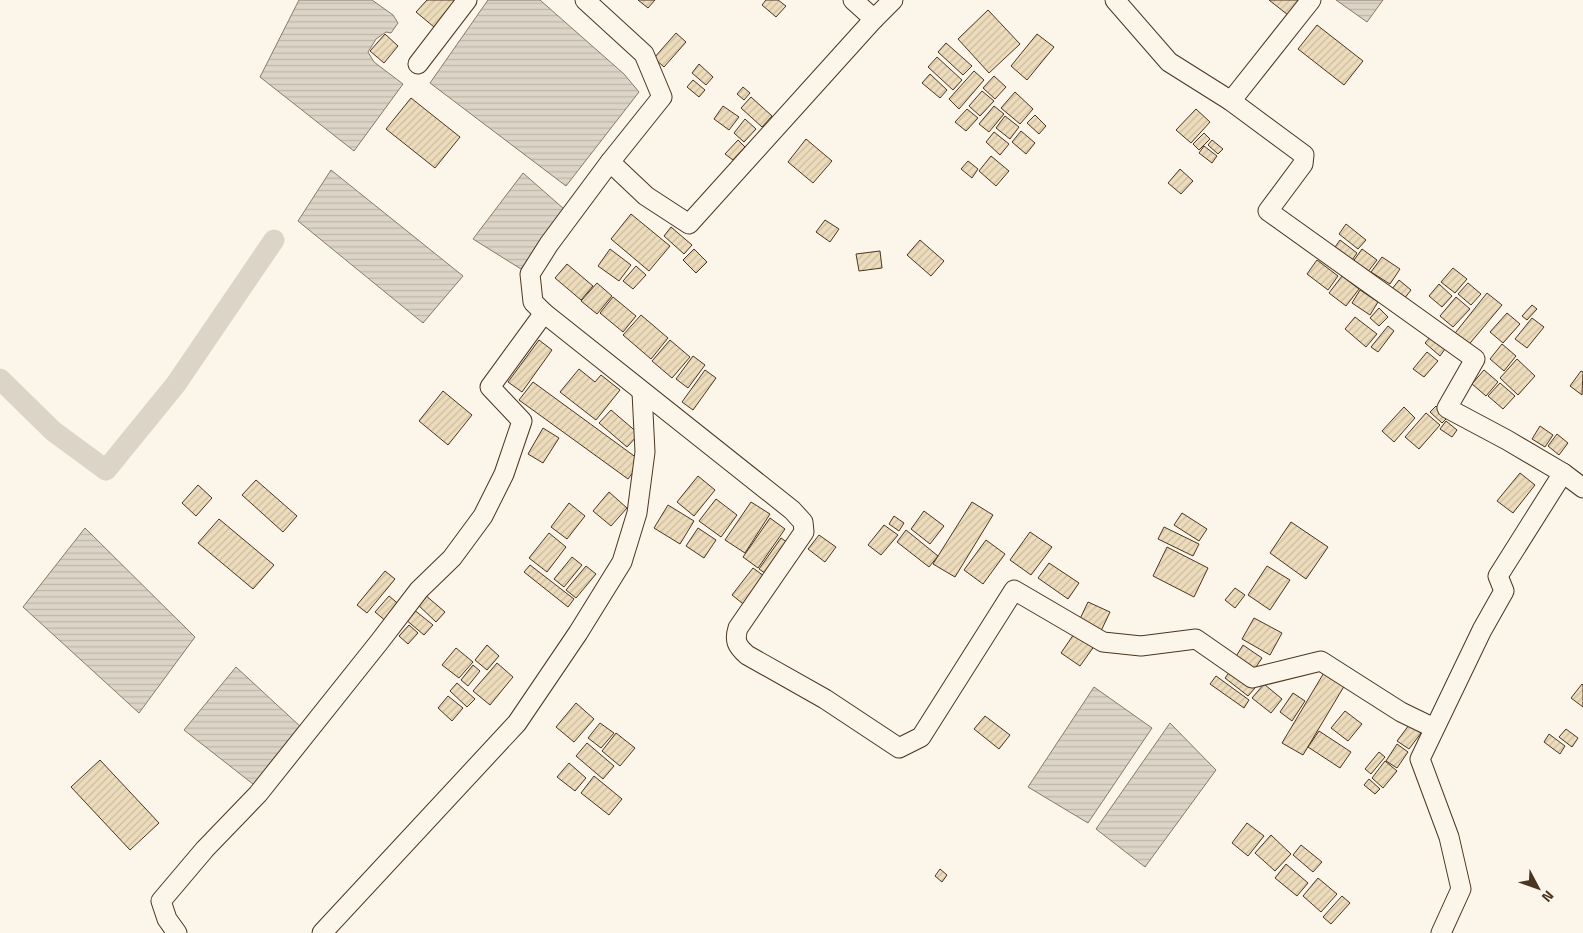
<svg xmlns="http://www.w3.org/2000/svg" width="1583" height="933" font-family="'Titillium Web',sans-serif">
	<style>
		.water { fill: url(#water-rules); stroke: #887966 }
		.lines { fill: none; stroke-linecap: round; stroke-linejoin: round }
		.canal { stroke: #dcd4c6; stroke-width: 21 }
		.building { fill: url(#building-hatch); stroke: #4a3520 }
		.street-casing { stroke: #4a3520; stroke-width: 21 }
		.street { stroke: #fbf6e9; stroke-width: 19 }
	</style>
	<defs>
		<pattern id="water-rules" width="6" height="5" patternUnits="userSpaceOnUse" patternTransform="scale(1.25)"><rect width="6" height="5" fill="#dcd4c6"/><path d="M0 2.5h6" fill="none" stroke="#beb7aa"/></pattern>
		<pattern id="building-hatch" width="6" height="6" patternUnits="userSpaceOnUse" patternTransform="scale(1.25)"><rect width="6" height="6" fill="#ecdcbc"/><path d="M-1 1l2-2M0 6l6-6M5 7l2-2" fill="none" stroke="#ccbda1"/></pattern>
	</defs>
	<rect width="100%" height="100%" fill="#fbf6e9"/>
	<g class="water">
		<polygon points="299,0 372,0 393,15 398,23 391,33 386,32 376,39 368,52 374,62 403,84 354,151 260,77"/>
		<polygon points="488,0 540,0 624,74 639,92 566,186 430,83"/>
		<polygon points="1336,0 1383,0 1367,22"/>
		<polygon points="331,170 463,276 423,323 298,221"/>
		<polygon points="523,173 564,209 521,269 473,239"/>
		<polygon points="85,528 195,637 139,713 23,607"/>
		<polygon points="236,667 302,728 258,788 184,730"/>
		<polygon points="1094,687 1152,728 1088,823 1028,787"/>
		<polygon points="1170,723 1216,770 1145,867 1096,829"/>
	</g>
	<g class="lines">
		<polyline class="canal" points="0,379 53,431 106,470 176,384 274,240"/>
	</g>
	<g class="building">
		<polygon points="427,0 457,0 434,27 416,12"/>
		<polygon points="638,0 655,0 648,8"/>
		<polygon points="766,0 778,0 786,6 776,17 762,5"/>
		<polygon points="1269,0 1300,0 1288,15"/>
		<polygon points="988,10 1020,44 989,73 958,39"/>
		<polygon points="1317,25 1363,61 1344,85 1298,49"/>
		<polygon points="676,33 686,42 664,67 654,58"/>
		<polygon points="385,34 398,46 384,63 370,51"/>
		<polygon points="1037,34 1054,47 1027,80 1011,66"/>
		<polygon points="946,43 972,66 963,75 938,52"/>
		<polygon points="937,57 962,80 953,90 928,67"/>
		<polygon points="699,64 713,77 706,85 692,73"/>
		<polygon points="974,71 984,80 959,109 949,99"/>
		<polygon points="930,74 947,90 940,98 922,83"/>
		<polygon points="994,76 1006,87 995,99 983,88"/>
		<polygon points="693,80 705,90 699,97 687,87"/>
		<polygon points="743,87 750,93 744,100 737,94"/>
		<polygon points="982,91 994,101 980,116 969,106"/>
		<polygon points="1015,92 1033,109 1020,124 1001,108"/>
		<polygon points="751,97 772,116 762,127 741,108"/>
		<polygon points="411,98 460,137 435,168 386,129"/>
		<polygon points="723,106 739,117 729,130 714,119"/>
		<polygon points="994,106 1004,114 989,132 979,124"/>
		<polygon points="967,109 978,118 966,131 955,122"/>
		<polygon points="1196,109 1210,122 1191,143 1176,130"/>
		<polygon points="1035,115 1046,126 1039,134 1027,123"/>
		<polygon points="1005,116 1019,127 1010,139 996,128"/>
		<polygon points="745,119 756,129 744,142 734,133"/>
		<polygon points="1021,131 1035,143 1026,154 1012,142"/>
		<polygon points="994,132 1009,144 1000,155 986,142"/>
		<polygon points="1204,133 1210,139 1199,150 1193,144"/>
		<polygon points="806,139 832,161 813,183 788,162"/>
		<polygon points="738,140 745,147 733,160 725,154"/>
		<polygon points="1212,140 1223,149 1218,154 1208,145"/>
		<polygon points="1204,146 1217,156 1212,163 1199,153"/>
		<polygon points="991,156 1009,171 996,186 979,171"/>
		<polygon points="968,161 978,169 972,178 961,169"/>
		<polygon points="1180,169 1193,181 1181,194 1168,183"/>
		<polygon points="631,214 670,246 649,271 611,239"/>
		<polygon points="825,220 839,229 830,242 816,232"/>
		<polygon points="1346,224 1366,240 1358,249 1339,234"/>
		<polygon points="671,227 692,245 684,254 664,236"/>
		<polygon points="920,240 944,261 931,276 907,255"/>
		<polygon points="1340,240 1357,253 1350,263 1333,250"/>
		<polygon points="610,249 631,265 619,281 598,266"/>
		<polygon points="694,249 707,262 696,273 683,260"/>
		<polygon points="1362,249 1377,260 1367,273 1352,263"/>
		<polygon points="880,251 882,268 859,271 856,254"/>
		<polygon points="1382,257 1400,269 1390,284 1371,272"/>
		<polygon points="1317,260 1338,276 1328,290 1307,274"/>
		<polygon points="567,264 593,286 581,300 555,278"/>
		<polygon points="636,266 646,275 633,289 623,281"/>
		<polygon points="1453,268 1467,279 1455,293 1441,282"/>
		<polygon points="1342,276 1359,289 1346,306 1329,293"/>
		<polygon points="1399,280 1411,290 1404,299 1392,289"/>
		<polygon points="597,283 612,296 597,314 581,301"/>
		<polygon points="1468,283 1481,294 1471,305 1458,294"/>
		<polygon points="1439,284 1452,296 1442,307 1429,296"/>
		<polygon points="1360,290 1378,302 1370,315 1352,303"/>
		<polygon points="1487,293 1502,305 1466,348 1452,337"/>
		<polygon points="613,297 636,316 623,332 600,313"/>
		<polygon points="1456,297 1470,309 1453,327 1440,316"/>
		<polygon points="1532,305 1537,309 1527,320 1522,316"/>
		<polygon points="1379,308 1388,317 1379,326 1370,318"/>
		<polygon points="1507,313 1520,324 1503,343 1490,332"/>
		<polygon points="641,315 668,338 651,359 623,335"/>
		<polygon points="1355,317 1377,334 1366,347 1345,329"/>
		<polygon points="1532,318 1544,327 1527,348 1515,339"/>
		<polygon points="1388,326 1394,331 1378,352 1371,347"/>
		<polygon points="1431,336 1445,349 1440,356 1425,343"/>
		<polygon points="539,340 552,350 522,392 508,382"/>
		<polygon points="670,340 690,357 672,378 652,361"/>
		<polygon points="1502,344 1516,356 1504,371 1490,359"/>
		<polygon points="1427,352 1438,361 1424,377 1413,369"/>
		<polygon points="693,356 705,365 688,388 676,379"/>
		<polygon points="1517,359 1535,376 1518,395 1500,378"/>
		<polygon points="579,369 595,382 601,375 620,390 596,420 560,392"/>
		<polygon points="705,370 716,378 693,410 682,402"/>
		<polygon points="1484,370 1498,382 1486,396 1472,384"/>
		<polygon points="1581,371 1583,372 1582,395 1570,386"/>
		<polygon points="533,382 641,461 628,479 519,400"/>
		<polygon points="1500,383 1515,396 1503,409 1488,396"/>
		<polygon points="443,391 472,415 448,445 419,421"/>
		<polygon points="1436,406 1448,417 1442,423 1430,412"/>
		<polygon points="1404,407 1415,418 1394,442 1382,431"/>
		<polygon points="611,410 639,434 627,447 599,423"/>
		<polygon points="1426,413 1440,425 1419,449 1405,437"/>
		<polygon points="1446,421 1457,430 1452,437 1440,429"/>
		<polygon points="1540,426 1553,435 1545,447 1532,439"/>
		<polygon points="543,428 559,438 543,463 528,454"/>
		<polygon points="1557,434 1568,443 1559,455 1548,446"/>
		<polygon points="1520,473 1535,485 1513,513 1497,501"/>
		<polygon points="698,476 715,490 694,516 677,502"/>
		<polygon points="256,480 297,516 283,532 242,495"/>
		<polygon points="198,485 212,498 196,516 182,503"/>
		<polygon points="609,492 627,508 611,526 593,511"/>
		<polygon points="716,499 737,515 721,537 699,521"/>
		<polygon points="751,502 770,514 745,553 725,540"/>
		<polygon points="972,502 993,515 955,577 933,564"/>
		<polygon points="569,503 585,516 567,539 551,527"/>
		<polygon points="668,505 694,521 680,544 654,528"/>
		<polygon points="924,511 944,526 930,544 911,529"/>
		<polygon points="1182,513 1207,529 1199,541 1174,525"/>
		<polygon points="894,516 904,523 899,531 889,524"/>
		<polygon points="770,518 785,529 758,568 743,557"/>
		<polygon points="219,519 274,565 253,589 198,543"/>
		<polygon points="1291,522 1328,547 1306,579 1270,553"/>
		<polygon points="884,525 898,535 881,555 868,545"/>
		<polygon points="1164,527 1199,544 1193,556 1158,539"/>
		<polygon points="698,528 716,540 704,558 686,546"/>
		<polygon points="906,530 938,556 929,567 897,542"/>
		<polygon points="1030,532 1052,547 1031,575 1010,560"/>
		<polygon points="549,533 566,547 547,572 529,558"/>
		<polygon points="819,535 836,547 825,562 808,549"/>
		<polygon points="781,538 791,545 769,576 759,569"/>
		<polygon points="986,540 1005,554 983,584 964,570"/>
		<polygon points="1167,547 1208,568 1194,597 1153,576"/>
		<polygon points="572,557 582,565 564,587 554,579"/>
		<polygon points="1049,563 1079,583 1068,599 1038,578"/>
		<polygon points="530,565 574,599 568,607 524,572"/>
		<polygon points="586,566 596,574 576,598 566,590"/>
		<polygon points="1267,566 1290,580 1270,610 1248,595"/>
		<polygon points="753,568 768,579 747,607 732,595"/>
		<polygon points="385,571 395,579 367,613 357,605"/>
		<polygon points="1235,588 1245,595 1235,608 1225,600"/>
		<polygon points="424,594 445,612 436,622 416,603"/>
		<polygon points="389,596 401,606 387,622 375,612"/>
		<polygon points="1088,602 1110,612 1100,633 1078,623"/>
		<polygon points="413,609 433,625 424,635 405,619"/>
		<polygon points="1254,618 1282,633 1270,655 1242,639"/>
		<polygon points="409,625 418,633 408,644 399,636"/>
		<polygon points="1076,631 1095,645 1080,666 1061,653"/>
		<polygon points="487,645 499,656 487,670 475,660"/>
		<polygon points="1243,645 1262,658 1254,670 1235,658"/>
		<polygon points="456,648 473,662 459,678 442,665"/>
		<polygon points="497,663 513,677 490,705 473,691"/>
		<polygon points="473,665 480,671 468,686 461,680"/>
		<polygon points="1231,670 1255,688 1248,696 1225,678"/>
		<polygon points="1325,671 1346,683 1303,755 1282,743"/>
		<polygon points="1216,676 1249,700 1244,708 1210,684"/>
		<polygon points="457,683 475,699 467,707 450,691"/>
		<polygon points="1264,684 1282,699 1271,713 1252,698"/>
		<polygon points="1582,684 1583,685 1583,707 1571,698"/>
		<polygon points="1293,693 1305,701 1292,721 1280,712"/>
		<polygon points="448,696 463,708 452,721 438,708"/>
		<polygon points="576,703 594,719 574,742 556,727"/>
		<polygon points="1345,711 1362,724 1348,741 1331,728"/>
		<polygon points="985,716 1010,735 999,749 974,729"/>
		<polygon points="600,723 614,733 601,748 588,738"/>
		<polygon points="1409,725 1421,733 1409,749 1397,741"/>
		<polygon points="1566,729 1578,738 1572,747 1559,737"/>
		<polygon points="1319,731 1351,752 1340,768 1308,747"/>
		<polygon points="616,733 635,748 620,766 602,751"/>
		<polygon points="1549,734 1565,746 1560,754 1544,742"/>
		<polygon points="587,743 614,766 603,779 576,756"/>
		<polygon points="1397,744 1408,752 1397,768 1386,761"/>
		<polygon points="1379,752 1385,757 1371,774 1365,769"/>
		<polygon points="100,760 159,823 130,850 71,787"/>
		<polygon points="1385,761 1397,771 1383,788 1372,778"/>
		<polygon points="569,763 586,778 575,791 557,777"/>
		<polygon points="594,776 622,799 609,815 581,793"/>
		<polygon points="1369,779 1380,789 1375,794 1364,785"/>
		<polygon points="1247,823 1264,836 1248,856 1232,843"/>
		<polygon points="1271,835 1291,854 1275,871 1255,853"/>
		<polygon points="1301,845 1322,862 1313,872 1293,855"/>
		<polygon points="1286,864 1308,883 1297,896 1275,878"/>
		<polygon points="940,869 947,875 942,882 935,876"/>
		<polygon points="1318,878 1337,894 1321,912 1303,896"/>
		<polygon points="1342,896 1350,903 1331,924 1323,917"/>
	</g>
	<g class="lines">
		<g class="street-casing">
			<g id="street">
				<path d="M585,0L644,54L662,97L610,162L549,244L530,274L533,302L544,313L792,510L803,522L804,532L738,628C734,641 737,646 747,655L825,699L899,748L921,737L1014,590L1103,642L1141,646L1196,639L1252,678L1321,661L1401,712L1434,728"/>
				<polyline points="1115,0 1169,62 1231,101 1304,155 1303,164 1268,211 1475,359 1447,408 1507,440 1563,473 1498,576 1504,591 1482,630 1420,759 1449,837 1461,889 1441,933"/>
				<polyline points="874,19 893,0"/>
				<polyline points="418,64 467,0"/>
				<polyline points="1231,101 1311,0"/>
				<polyline points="610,162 646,196 689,224 874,19 853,0"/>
				<polyline points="1563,473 1583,488"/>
				<polyline points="177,933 167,919 161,901 205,849 258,794 380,641 419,590 452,558 483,516 504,474 522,421 490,387 544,313"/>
				<polyline points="322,933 517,723 578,633 622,562 637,513 645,452 642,392"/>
			</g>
		</g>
		<use href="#street" class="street"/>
	</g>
	<g transform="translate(1538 888) rotate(131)" stroke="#fbf6e9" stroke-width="4" paint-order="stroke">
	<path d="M0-4L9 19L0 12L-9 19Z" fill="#4a3520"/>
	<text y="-8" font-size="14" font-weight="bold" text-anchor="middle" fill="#4a3520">N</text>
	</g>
</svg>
